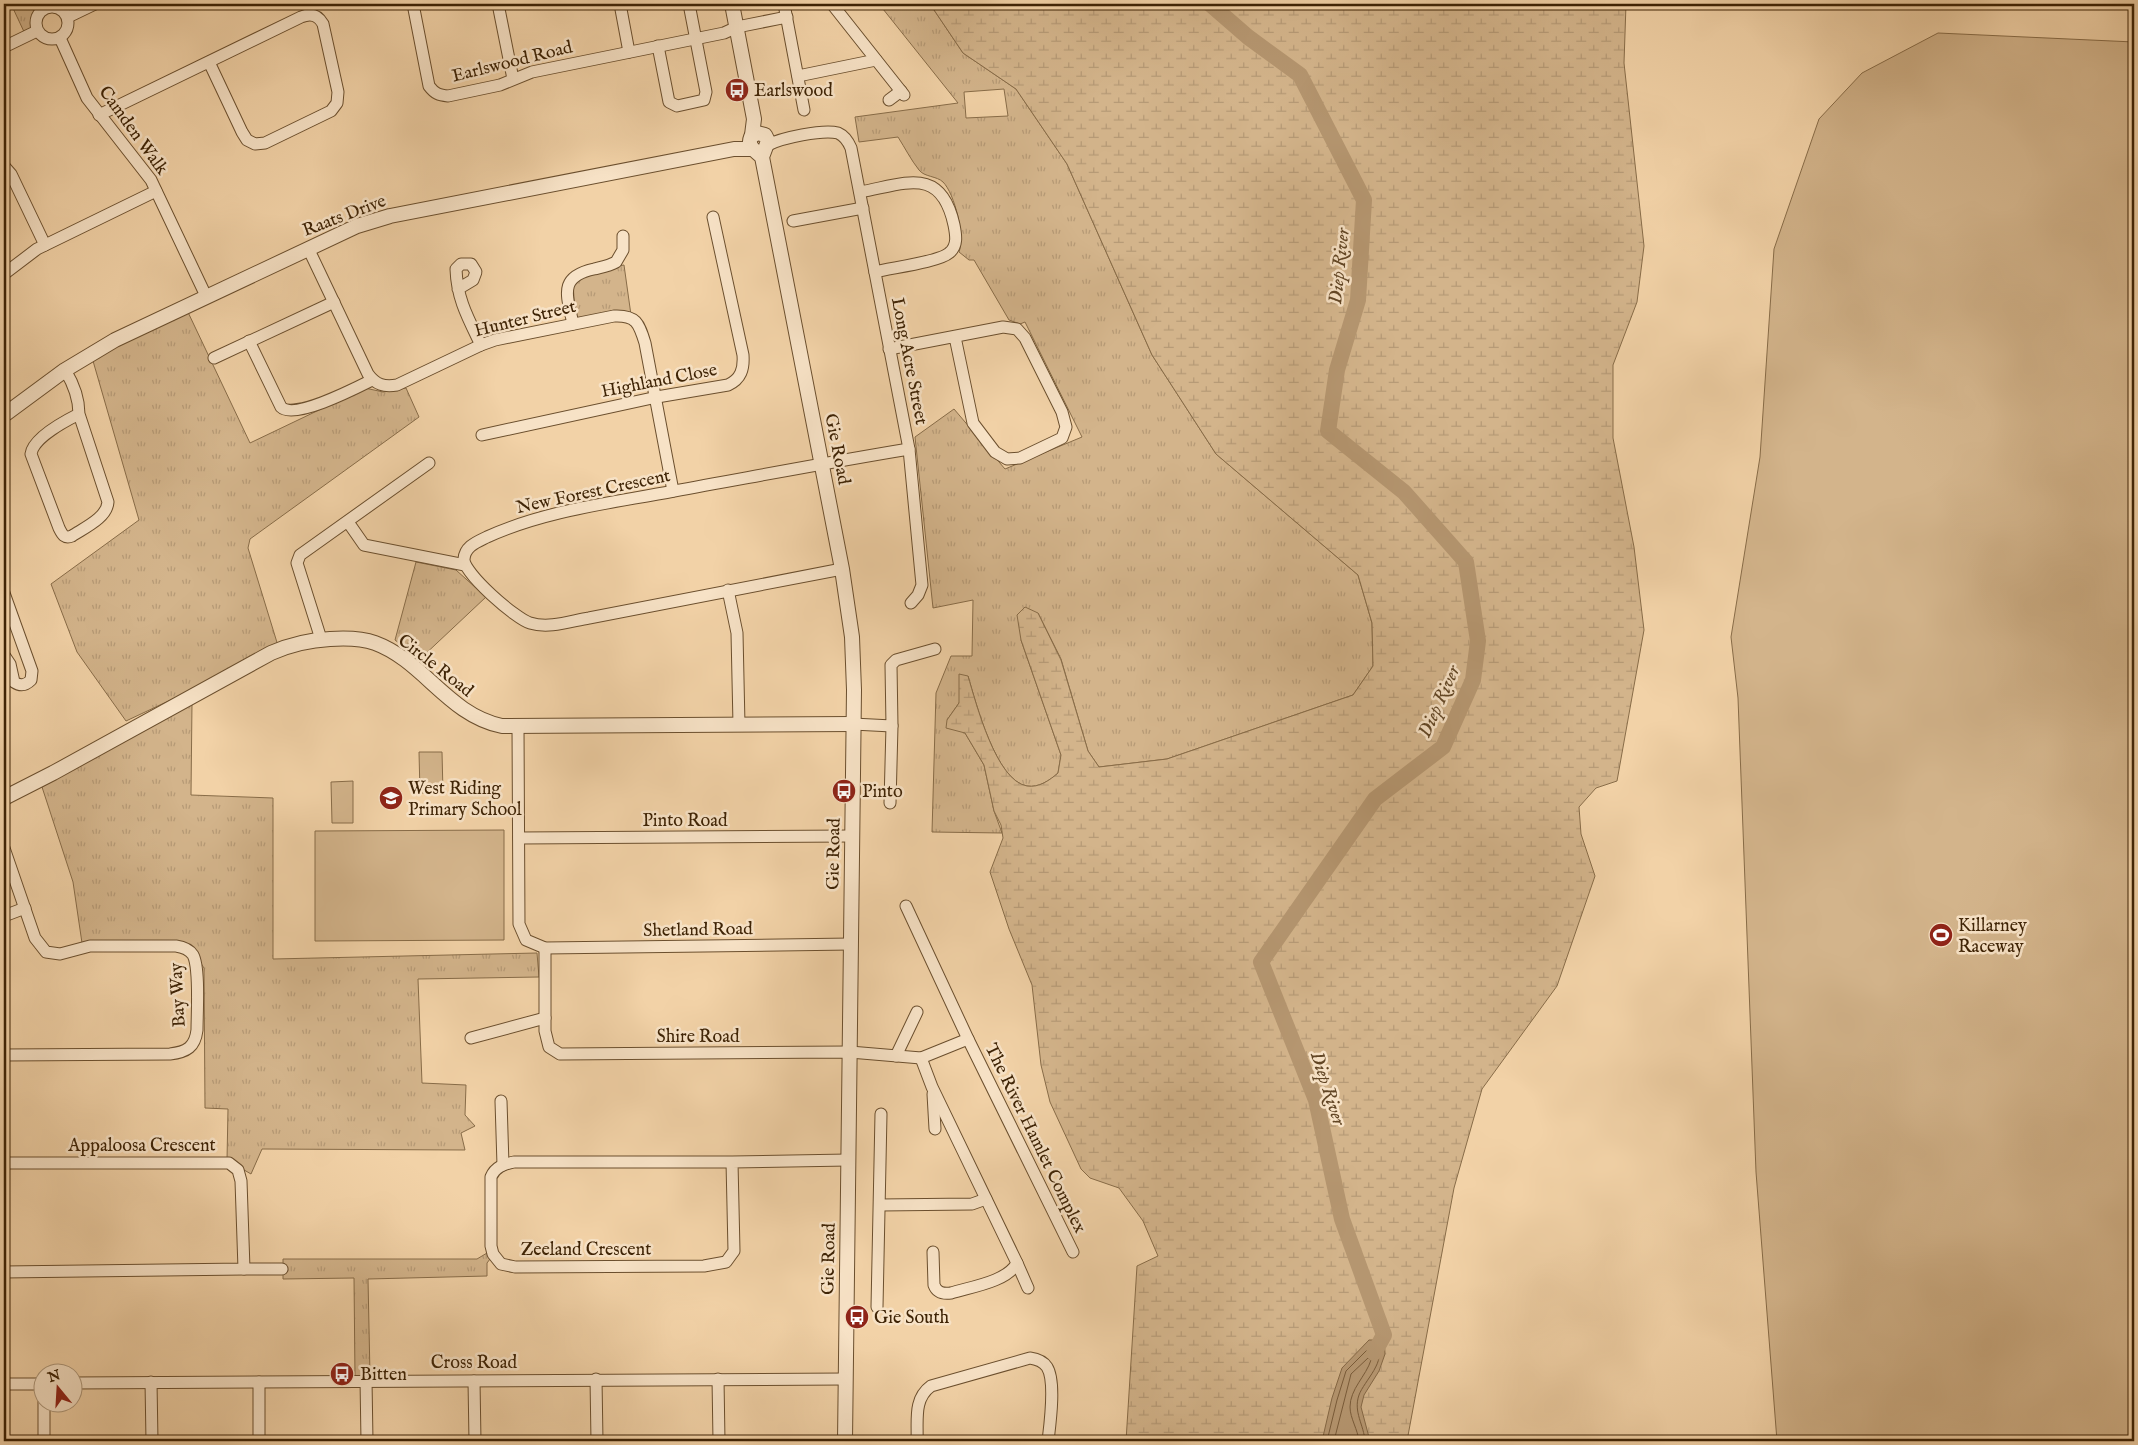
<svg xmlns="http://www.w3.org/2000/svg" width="2138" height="1445" font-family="'IM FELL English',serif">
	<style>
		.grass { fill: url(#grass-tufts); stroke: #886c48; fill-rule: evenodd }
		.wetland { fill: url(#wetland-marsh); stroke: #886c48 }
		.pitch { fill: #d3b48b; stroke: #886c48 }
		.water { fill: #b59670; stroke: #856845 }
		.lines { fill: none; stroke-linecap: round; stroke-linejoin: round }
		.shore { stroke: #7a5c3a; stroke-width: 1 }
		.river { stroke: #b59670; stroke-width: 16 }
		.minor-casing { stroke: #6b4f2e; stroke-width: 13 }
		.tertiary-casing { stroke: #6b4f2e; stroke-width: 16 }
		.minor { stroke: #f7e2c6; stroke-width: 11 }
		.tertiary { stroke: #f7e2c6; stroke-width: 14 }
		.labels { text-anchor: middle; stroke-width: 5; stroke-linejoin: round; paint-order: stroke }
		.street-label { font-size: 18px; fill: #3e2305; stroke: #f7e2c6 }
		.poi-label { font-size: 18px; fill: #3e2305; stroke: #f7e2c6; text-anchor: start }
		.water-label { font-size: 19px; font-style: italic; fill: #624625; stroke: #f7e2c6 }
	</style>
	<defs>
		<pattern id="grass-tufts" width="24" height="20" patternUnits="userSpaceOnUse" patternTransform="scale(1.25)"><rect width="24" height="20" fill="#d3b48b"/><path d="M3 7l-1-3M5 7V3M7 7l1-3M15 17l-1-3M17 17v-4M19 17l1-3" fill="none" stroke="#b69a76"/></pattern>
		<pattern id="wetland-marsh" width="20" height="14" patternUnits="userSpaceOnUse" patternTransform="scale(1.25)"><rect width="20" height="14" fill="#d3b48b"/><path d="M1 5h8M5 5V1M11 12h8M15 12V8" fill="none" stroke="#b69a76"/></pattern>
	</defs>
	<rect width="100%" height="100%" fill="#f2d2a7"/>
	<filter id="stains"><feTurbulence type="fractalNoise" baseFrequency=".004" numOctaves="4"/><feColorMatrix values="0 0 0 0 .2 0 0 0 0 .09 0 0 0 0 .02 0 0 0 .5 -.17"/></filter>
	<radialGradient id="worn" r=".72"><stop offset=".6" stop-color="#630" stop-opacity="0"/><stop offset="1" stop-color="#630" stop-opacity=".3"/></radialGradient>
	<g class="grass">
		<path d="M11,4H77L80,11L68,17C54,0 31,9 37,31L26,36Z"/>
		<path d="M879,4H930L963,53L1016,89L1067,164L1152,355L1216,454L1358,575L1372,623L1373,666L1353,695L1167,759L1099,767L1088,751L1061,659L1038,613L1021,640L1061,755L1058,773C1050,780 1039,788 1027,786C996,781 976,703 968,676L959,703L947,720L965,733L984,765L994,811L1002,833L932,832L936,693L951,656H972L973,600L933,608L915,437L954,409L1005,469L1082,437L1025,322L1020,324L1009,320L974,260H969L959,252C965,237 955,194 943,182C937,176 924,177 919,170C911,160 905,148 898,137L859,142L855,117L958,103ZM1004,89L1008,116L966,118L964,92Z"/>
		<polygon points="624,265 631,315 574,323 569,292 581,272"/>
		<polygon points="186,308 250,443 365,388 383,392 406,388 419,417 250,539 248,548 279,649 126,721 77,652 51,584 139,520 91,354"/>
		<polygon points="416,562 456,570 486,597 420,659 395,640"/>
		<polygon points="192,703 191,795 273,798 273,959 537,953 539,977 418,979 422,1083 466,1085 465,1115 475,1126 461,1133 465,1150 262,1149 251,1174 227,1160 228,1109 205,1108 204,968 191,948 82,943 73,882 42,787"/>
		<polygon points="487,1253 490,1259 487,1263 487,1276 368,1279 370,1376 355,1377 354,1278 283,1279 283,1259 477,1259"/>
	</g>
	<path class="wetland" d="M930,4H1626L1624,63L1644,246L1637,302L1613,365V438L1634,547L1644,630L1617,781L1596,788L1579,807L1581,834L1595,876L1557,986L1482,1089L1454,1188L1407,1441H1126L1137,1266L1158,1256L1143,1221L1119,1188L1090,1178L1081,1169L1050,1102L1041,1065L1032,985L1009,929L990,872L1003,838L1001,825L994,811L984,765L965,733L946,728L947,720L959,703V674L968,676C976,703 996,781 1027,786C1039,788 1050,780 1058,773L1061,755L1021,640L1017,615L1025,607L1038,613L1061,660L1088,751L1099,767L1167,759L1353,695L1373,666L1372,623L1358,575L1216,454L1152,355L1067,164L1016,89L963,53Z"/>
	<g class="pitch">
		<polygon points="1938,33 2134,42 2134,1441 1777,1441 1756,1172 1738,698 1731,637 1760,457 1774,249 1819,119 1862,73"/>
		<polygon points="419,752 442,752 443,793 420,793"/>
		<polygon points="353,781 353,823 332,823 331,782"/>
		<polygon points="504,830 504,940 315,941 315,831"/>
	</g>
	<polygon class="water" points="1384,1335 1385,1354 1379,1371 1364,1395 1361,1407 1370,1441 1322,1441 1332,1398 1342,1368 1369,1340 1376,1340"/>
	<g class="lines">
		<g class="shore">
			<path d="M1327,1441L1337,1400L1346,1371L1371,1346L1376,1345C1388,1360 1364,1381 1359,1395C1353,1412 1364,1425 1365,1441"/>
			<path d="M1334,1441L1351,1374L1368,1358L1371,1360C1366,1376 1350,1389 1350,1407C1350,1418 1358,1430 1359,1441"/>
		</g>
		<polyline class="river" points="1210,4 1248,37 1300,75 1364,200 1358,300 1337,370 1328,431 1404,492 1466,562 1478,641 1473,680 1443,747 1375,799 1261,962 1316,1100 1342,1219 1384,1335 1374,1353"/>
		<g class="minor-casing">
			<g id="minor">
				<path d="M413,4L429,86C435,94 439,95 448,96L500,85L532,72L724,33L737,27L787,17"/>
				<polyline points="498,4 513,79"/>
				<polyline points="620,4 629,52"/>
				<polyline points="784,4 804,110"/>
				<polyline points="832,4 904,95"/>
				<circle cx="52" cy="23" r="16"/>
				<polyline points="68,17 95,4"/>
				<polyline points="60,38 87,98 151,180 206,296"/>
				<polyline points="658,46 669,102 677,106 704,100 706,92 689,4"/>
				<polyline points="4,47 37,31"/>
				<polyline points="798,76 876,60"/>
				<polyline points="889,100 901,91"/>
				<path d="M99,115L301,17C311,13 318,15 323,24L338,92L337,103L331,111L265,143L255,144L247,140L242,132L209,62"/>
				<path d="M768,145C781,138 823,129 838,133C845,136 848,141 851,148L909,449L922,585L918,595L911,603"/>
				<polyline points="4,166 11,174 45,245"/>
				<path d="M860,192C905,184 941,165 954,225C956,235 958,246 949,253C939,262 890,268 875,272"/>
				<polyline points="793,221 863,208"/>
				<path d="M308,248L368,374C376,385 384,387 397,385L481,345L495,340L614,316C636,315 639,323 645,343L673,491"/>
				<polyline points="4,274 37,249 156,191"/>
				<path d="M458,289L473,280L476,272L471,264H461L456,269C457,299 468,318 481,345"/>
				<path d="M573,324C567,295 558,277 594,269C602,267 609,266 616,262L623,250V236"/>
				<path d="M249,341L281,407C294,420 356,388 372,380"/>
				<polyline points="889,349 1003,327 1017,329 1025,338 1062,412 1066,427 1062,438 1020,458 1007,459 995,452 973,423 955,337"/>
				<polyline points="214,358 334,302"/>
				<path d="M65,370C73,383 79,398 79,414L108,502C107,518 84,528 72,536C64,539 62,534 59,528L31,454C33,438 65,421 79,414"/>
				<path d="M482,435L657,397L728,385C741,379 744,369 743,355L713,217"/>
				<polyline points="348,522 364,545 465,565"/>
				<path d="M842,569L589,618C571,621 549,629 530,623C516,619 463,573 464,559C465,546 477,542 487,537C546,510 612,503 674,491C752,477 830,462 909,449"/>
				<polyline points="728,590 737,633 739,725"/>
				<path d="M4,593L32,671L31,680C25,686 20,686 14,682L10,664L4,655"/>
				<polyline points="321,639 297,563 300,555 429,463"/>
				<polyline points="853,724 892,726 891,665 896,660 935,649"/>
				<polyline points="518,727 519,924 526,940 545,948 851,944"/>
				<polyline points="890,803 892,726"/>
				<polyline points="519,838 852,836"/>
				<path d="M4,848L35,938L46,952L60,954L90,946H176C183,947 189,949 193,955C200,968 197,1014 197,1030C195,1047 187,1052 170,1054L4,1055"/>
				<polyline points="906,906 968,1039 1073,1252"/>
				<polyline points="4,916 25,908"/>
				<polyline points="545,948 545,1031 549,1047 560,1054 850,1052 921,1058 968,1039"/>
				<polyline points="471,1038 545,1018"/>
				<polyline points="896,1056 917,1012"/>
				<path d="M921,1058L932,1087L1017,1263C1007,1282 970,1287 951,1293C943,1294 937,1293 934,1285L933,1252"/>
				<polyline points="933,1094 935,1129"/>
				<polyline points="501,1101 503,1165"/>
				<path d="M732,1162L734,1251L726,1262L704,1266L515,1267L501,1264L493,1254L491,1246V1177C495,1167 504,1164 514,1162H732L848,1160"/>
				<polyline points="4,1163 229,1163 238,1170 241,1181 244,1269 4,1272"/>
				<polyline points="880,1205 972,1204 986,1199"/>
				<polyline points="1017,1263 1028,1288"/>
				<polyline points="244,1269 282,1269"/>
				<polyline points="877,1307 881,1114"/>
				<polyline points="596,1379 597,1441"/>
				<polyline points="718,1379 719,1441"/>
				<polyline points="366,1380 367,1441"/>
				<polyline points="474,1381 475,1441"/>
				<polyline points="151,1382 152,1441"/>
				<polyline points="259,1382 259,1441"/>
				<polyline points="72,1383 845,1379"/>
				<polyline points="4,1384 42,1384"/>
				<polyline points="44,1402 44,1441"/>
				<path d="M917,1441C918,1421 913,1399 931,1386L1030,1358C1037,1359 1043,1361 1047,1367C1056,1381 1050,1424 1048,1441"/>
			</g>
		</g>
		<g class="tertiary-casing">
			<g id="tertiary">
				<polyline points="732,4 754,119 752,135"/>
				<path d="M762,157C755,150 747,147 751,137L757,133L765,135L768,141L762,157L842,569L852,637L854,690L845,1441"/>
				<polyline points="4,415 65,370 115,340 357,226 390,216 734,149 752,149"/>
				<path d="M4,798L53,773L271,653C289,645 310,640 330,639C345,638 361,638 375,643C424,661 448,715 502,726L853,724"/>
			</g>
		</g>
		<use href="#minor" class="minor"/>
		<use href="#tertiary" class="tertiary"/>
	</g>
	<defs>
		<g id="bus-disc" transform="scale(1.25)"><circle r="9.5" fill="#8f2418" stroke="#f7e2c6"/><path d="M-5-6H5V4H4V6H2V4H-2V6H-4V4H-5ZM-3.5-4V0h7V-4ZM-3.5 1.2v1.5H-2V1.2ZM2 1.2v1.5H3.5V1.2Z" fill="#fff"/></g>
		<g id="school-disc" transform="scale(1.25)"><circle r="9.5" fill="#8f2418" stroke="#f7e2c6"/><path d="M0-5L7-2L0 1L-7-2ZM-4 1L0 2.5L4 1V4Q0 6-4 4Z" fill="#fff"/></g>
		<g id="stadium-disc" transform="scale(1.25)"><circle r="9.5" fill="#8f2418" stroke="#f7e2c6"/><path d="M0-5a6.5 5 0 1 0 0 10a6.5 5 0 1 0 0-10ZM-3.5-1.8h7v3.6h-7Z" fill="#fff"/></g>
	</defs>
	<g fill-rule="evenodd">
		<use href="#bus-disc" x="737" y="90"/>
		<use href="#bus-disc" x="844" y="791"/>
		<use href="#school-disc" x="391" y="798"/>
		<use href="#stadium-disc" x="1941" y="935"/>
		<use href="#bus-disc" x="857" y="1317"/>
		<use href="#bus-disc" x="342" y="1374"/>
	</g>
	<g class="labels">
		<g class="street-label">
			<text transform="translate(512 61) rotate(-14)" y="6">Earlswood Road</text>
			<text transform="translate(134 130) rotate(54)" y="6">Camden Walk</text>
			<text transform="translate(344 215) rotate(-21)" y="6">Raats Drive</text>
			<text transform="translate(525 318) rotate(-14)" y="6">Hunter Street</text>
			<text transform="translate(910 361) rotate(79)" y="6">Long Acre Street</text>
			<text transform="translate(659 380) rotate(-11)" y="6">Highland Close</text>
			<text transform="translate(838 449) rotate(79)" y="6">Gie Road</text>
			<text transform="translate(593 491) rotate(-12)" y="6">New Forest Crescent</text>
			<text transform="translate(436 665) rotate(38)" y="6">Circle Road</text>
			<text x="685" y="826">Pinto Road</text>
			<text transform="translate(833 854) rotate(-89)" y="6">Gie Road</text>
			<text transform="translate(698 929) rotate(-1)" y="6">Shetland Road</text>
			<text transform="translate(177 995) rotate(-93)" y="6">Bay Way</text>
			<text x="698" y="1042">Shire Road</text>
			<text transform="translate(1036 1138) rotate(64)" y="6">The River Hamlet Complex</text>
			<text x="142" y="1151">Appaloosa Crescent</text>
			<text x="586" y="1255">Zeeland Crescent</text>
			<text transform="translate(828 1259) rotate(-89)" y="6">Gie Road</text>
			<text x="474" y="1368">Cross Road</text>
		</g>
		<g class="poi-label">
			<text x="754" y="96">Earlswood</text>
			<text x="408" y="794">West Riding<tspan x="408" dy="21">Primary School</tspan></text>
			<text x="862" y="797">Pinto</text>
			<text x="1958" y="931">Killarney<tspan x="1958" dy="21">Raceway</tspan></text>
			<text x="874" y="1323">Gie South</text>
			<text x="360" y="1380">Bitten</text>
		</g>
		<g class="water-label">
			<text transform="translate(1338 266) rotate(-84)" y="7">Diep River</text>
			<text transform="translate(1438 701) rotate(-66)" y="7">Diep River</text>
			<text transform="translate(1329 1088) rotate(72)" y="7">Diep River</text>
		</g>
	</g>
	<rect width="2138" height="1445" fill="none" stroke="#f2d2a7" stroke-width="20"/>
	<rect x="5" y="5" width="2128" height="1435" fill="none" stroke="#3e2305" stroke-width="2.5"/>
	<rect x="10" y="10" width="2118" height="1425" fill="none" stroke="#3e2305"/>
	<g transform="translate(58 1388) rotate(342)"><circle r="24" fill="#f7e2c6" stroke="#ad9679"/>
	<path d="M0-4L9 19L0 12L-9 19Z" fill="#8f2418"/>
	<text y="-8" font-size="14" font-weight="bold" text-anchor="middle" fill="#3e2305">N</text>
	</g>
	<rect width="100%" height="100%" filter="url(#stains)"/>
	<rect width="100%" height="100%" fill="url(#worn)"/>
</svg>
